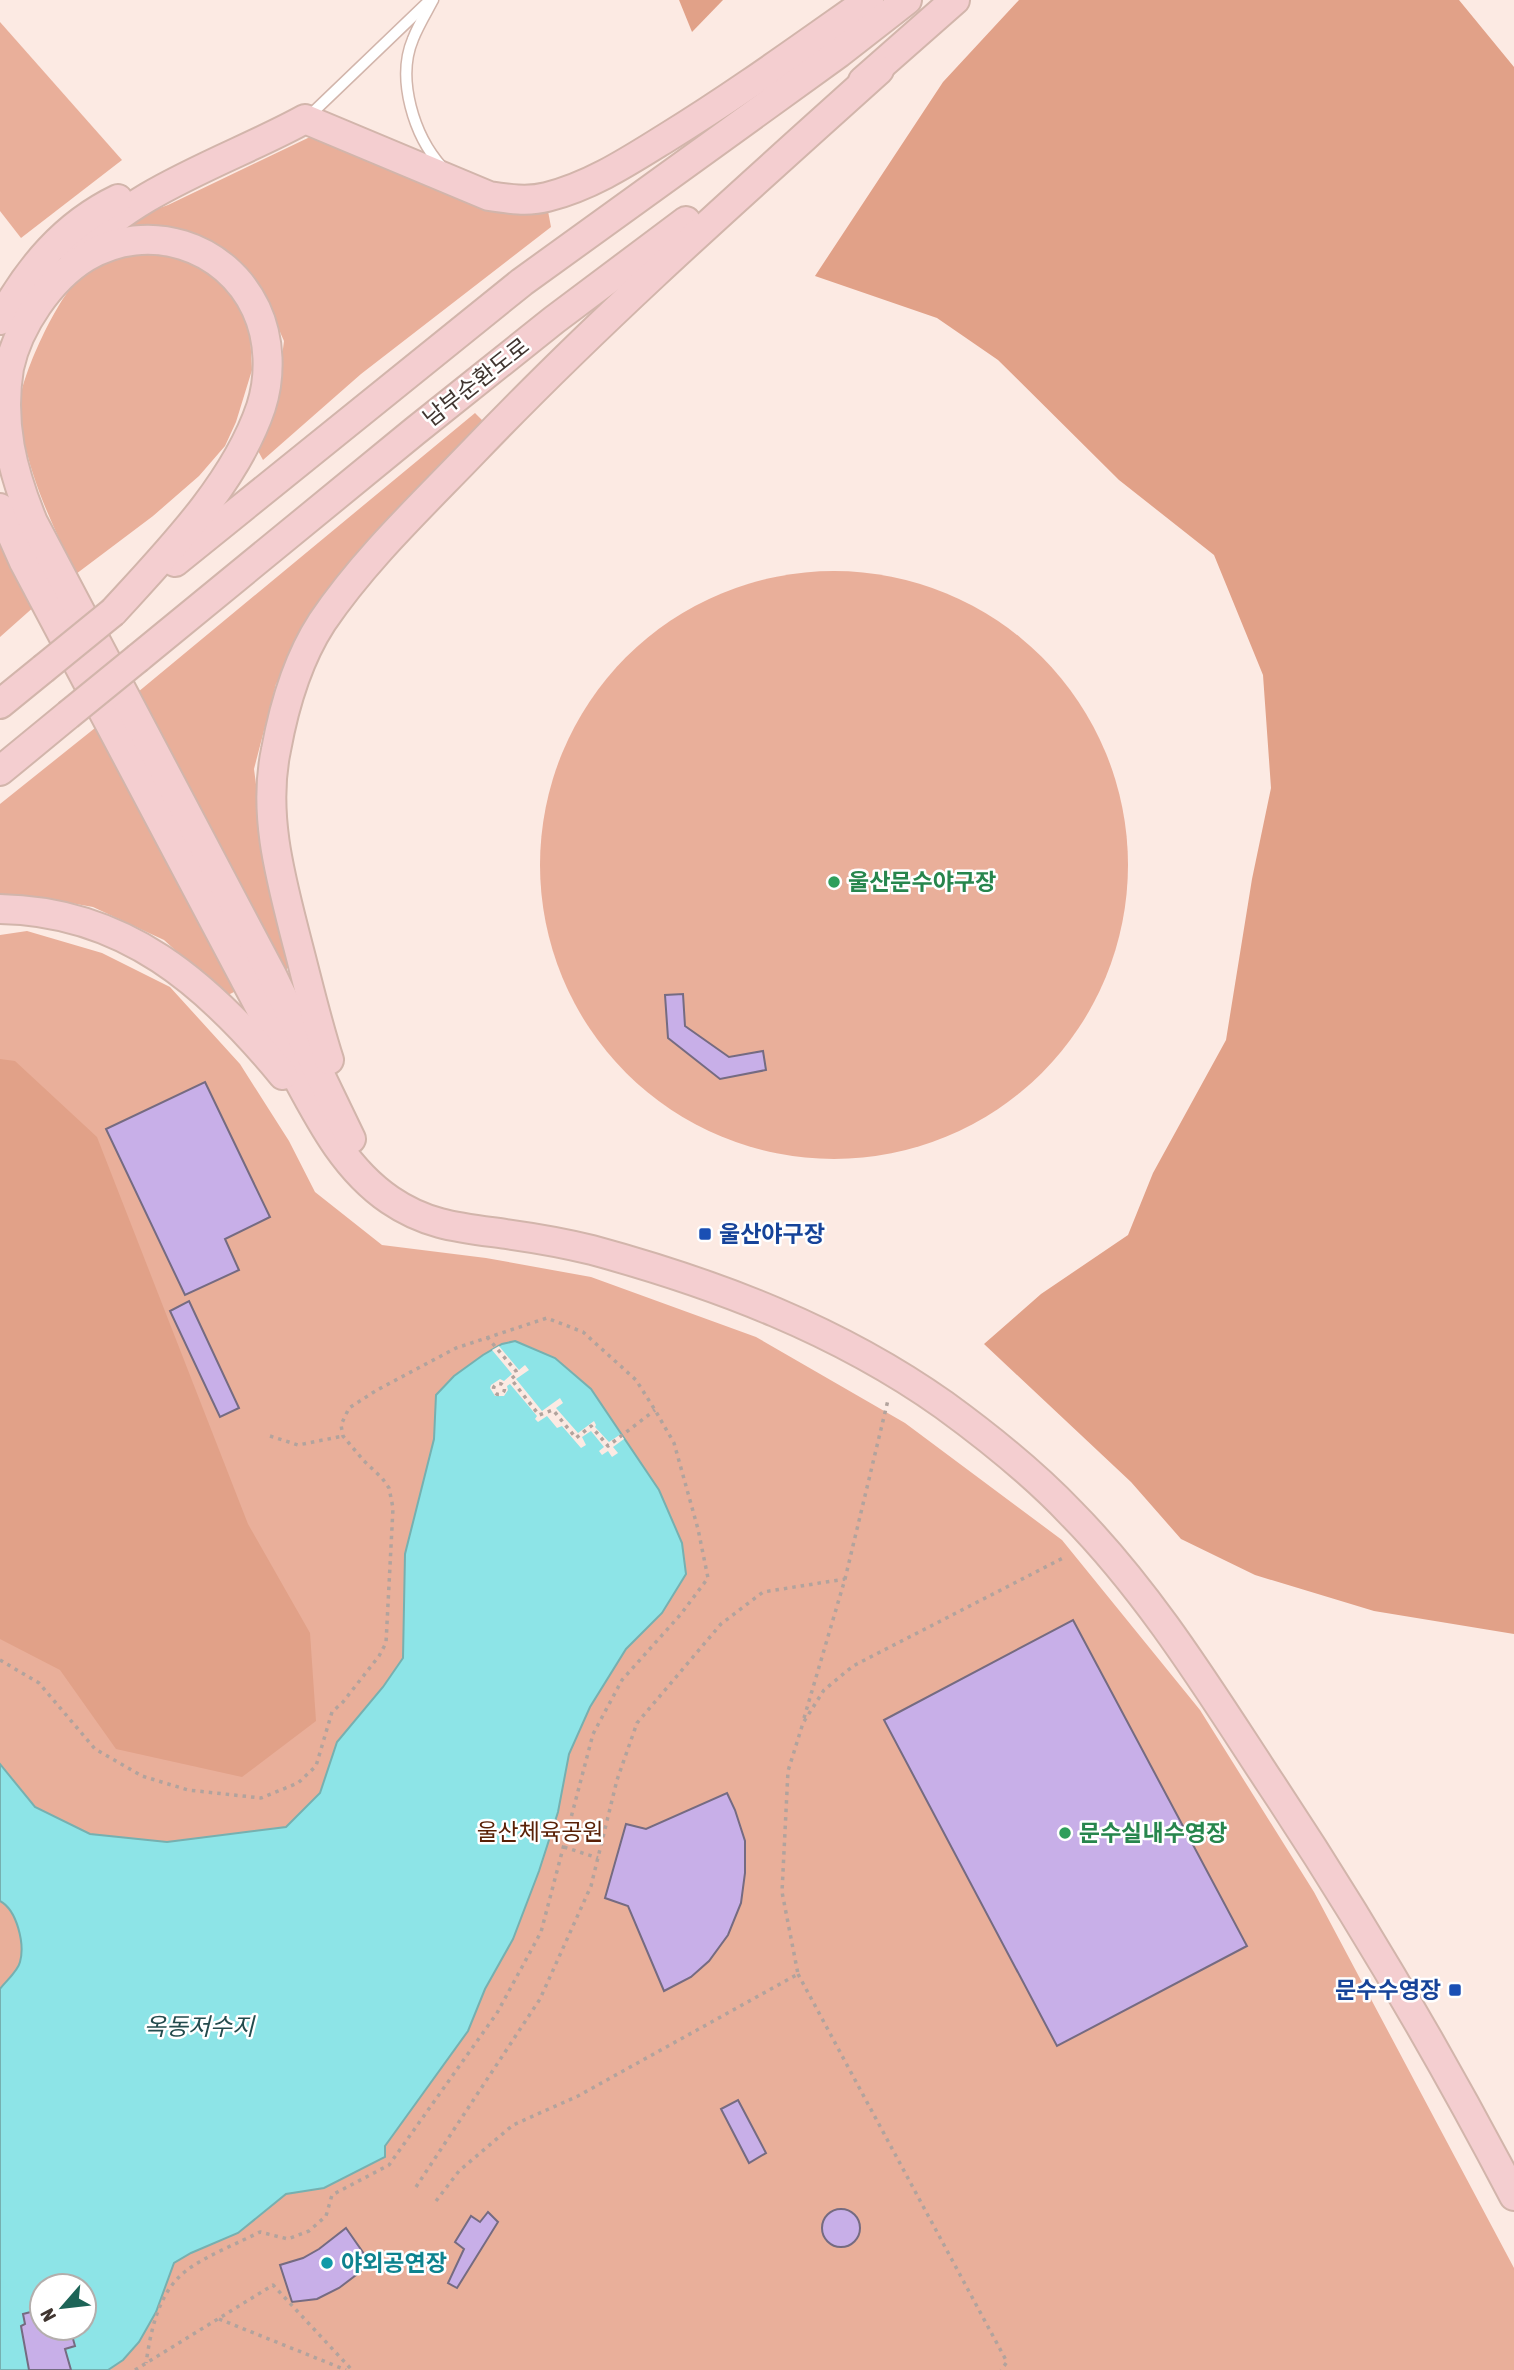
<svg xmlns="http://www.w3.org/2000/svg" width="1514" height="2370" font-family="'Asap Condensed','Noto Sans KR',sans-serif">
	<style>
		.green { fill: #e9af9a; fill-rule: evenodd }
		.forest { fill: #e1a188 }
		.water { fill: #8de4e7; stroke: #76b0b0; stroke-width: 2; fill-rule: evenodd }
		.pier { fill: #fceae3 }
		.building { fill: #c8afe8; stroke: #756b81; stroke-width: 2 }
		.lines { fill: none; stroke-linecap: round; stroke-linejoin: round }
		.service-casing { stroke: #d2b5ab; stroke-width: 13 }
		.secondary-casing { stroke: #d2b5ab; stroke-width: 32 }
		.path { stroke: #b2a39d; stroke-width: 3.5; stroke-dasharray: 3.5 5; stroke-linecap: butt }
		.service { stroke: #fff; stroke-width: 10 }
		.secondary { stroke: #f4ced0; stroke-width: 28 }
		.secondary-bridge-casing { stroke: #d2b5ab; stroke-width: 32; stroke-linecap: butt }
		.secondary-bridge { stroke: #f4ced0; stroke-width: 28 }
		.leisure-dot { fill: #2e9e5b; stroke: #fff; stroke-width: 2.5 }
		.transit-dot { fill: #1a4fb4; stroke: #fff; stroke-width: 2.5 }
		.culture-dot { fill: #0f9aa8; stroke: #fff; stroke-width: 2.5 }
		.labels { text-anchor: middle; stroke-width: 5; stroke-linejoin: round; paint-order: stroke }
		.street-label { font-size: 23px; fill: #403530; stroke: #fff }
		.leisure-label { font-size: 23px; font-weight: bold; fill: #27864d; stroke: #fff; text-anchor: start }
		.transit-label { font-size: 23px; font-weight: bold; fill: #164399; stroke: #fff; text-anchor: start }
		.park-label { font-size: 23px; fill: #592006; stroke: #fff }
		.culture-label { font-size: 23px; font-weight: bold; fill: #0d838f; stroke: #fff; text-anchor: start }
		.water-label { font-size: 24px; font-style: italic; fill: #234b4d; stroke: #fff }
	</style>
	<rect width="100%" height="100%" fill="#fceae3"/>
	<g class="green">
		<polygon points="0,22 122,160 21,238 0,211"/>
		<polygon points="312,136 530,212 548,211 551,227 361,374 263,460 257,449 275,411 284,341 262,291 231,254 177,229 129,231 128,219 168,205"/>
		<path d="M167,252L203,267L232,292L250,332L252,370L236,422L225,446L199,476L153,516L76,574C54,529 33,485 23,436C22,427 19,418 19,409C18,381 59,293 82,276C107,257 137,255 167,252Z"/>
		<polygon points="475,413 485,423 324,603 276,684 254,769 268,876 292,965 285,970 138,692"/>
		<polygon points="0,530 36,605 0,637"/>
		<circle cx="834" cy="865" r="294"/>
		<polygon points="100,724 238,990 226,996 164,940 93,907 31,896 0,898 0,804"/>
		<path d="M27,931L102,953L170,987L240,1064L289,1141L315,1192L382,1245L486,1258L591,1277L756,1337L905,1423L1062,1540L1200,1710L1314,1892L1514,2268V2370H0V935ZM42,2286H84V2328H42Z"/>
	</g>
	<g class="forest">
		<polygon points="679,0 723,0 692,32"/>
		<polygon points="1019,0 1459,0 1514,67 1514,1634 1374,1611 1255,1575 1181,1539 1131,1482 984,1344 1041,1294 1128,1235 1153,1173 1226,1040 1252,879 1271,788 1263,675 1214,555 1119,480 998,360 937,318 815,276 943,82"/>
		<polygon points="0,1059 15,1061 97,1137 248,1524 310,1633 316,1721 242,1777 116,1749 60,1670 0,1639"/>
	</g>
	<path class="water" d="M515,1341L555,1358L591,1389L659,1490L682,1543L686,1574L662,1613L626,1649L590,1707L569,1754L558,1812L539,1871L513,1939L485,1989L468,2031L385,2146V2157L324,2188L286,2194L238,2233L191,2253L174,2263L156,2312L139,2342L123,2360L108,2370H0V1989C6,1981 18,1971 20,1962C25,1944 17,1910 0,1901V1764L35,1807L90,1834L167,1842L286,1827L320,1793L337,1742L383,1687L403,1658L405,1554L434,1439L436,1395L454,1376L483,1355L502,1344ZM42,2286H84V2328H42Z"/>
	<polygon class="pier" points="499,1346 519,1370 525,1365 529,1370 516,1379 542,1411 560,1398 563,1403 556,1408 578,1433 594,1421 596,1425 595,1427 609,1442 621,1434 624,1439 613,1447 618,1453 612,1457 608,1451 602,1455 599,1451 604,1447 591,1431 582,1437 586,1445 581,1448 562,1426 557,1428 547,1416 538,1422 535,1419 537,1416 510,1384 507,1386 508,1390 504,1396 495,1396 490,1388 491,1385 500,1379 504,1381 512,1374 492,1350"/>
	<g class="building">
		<polygon points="683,994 685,1026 729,1057 763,1051 766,1070 720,1079 668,1038 665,995"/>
		<polygon points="205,1082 270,1217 225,1239 239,1270 185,1295 106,1129"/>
		<polygon points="189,1301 239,1408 220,1417 170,1311"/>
		<polygon points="1073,1620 1247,1946 1057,2046 884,1720"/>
		<polygon points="727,1793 735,1810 745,1841 745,1873 741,1903 728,1935 709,1961 691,1977 664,1991 628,1906 605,1898 626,1824 646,1829"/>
		<polygon points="738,2100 766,2153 749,2163 721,2109"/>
		<circle cx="841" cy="2228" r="19"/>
		<polygon points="488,2212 498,2222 457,2288 448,2283 464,2249 455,2242 471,2216 480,2222"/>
		<polygon points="346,2228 369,2261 360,2272 339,2288 317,2299 292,2302 280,2265 303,2258 319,2249"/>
		<polygon points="42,2309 42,2328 70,2328 75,2346 65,2349 71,2370 29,2370 21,2326 25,2324 23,2314"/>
	</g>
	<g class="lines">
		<g class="service-casing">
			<g id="service">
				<path d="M433,0C426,13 418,26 413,39C396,79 414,136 442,167"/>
				<polyline points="308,117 429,1"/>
			</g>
		</g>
		<g class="secondary-casing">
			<g id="secondary">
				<polyline points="863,81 955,0"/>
				<path d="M75,257C127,191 233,159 305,119L489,196C508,199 528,202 547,197C591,186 629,161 666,138C736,95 802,47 869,0"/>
				<path d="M0,320C29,268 64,225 118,199"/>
				<path d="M0,508L24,562L292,1068C318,1116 343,1168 390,1200C428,1226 462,1228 506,1234C535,1238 564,1243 592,1250C717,1284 838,1330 944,1405C988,1437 1033,1473 1071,1513C1149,1592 1208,1688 1269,1781C1358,1915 1439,2053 1514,2196"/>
				<polyline points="175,562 522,282 839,53 907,0"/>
				<path d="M113,612C167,553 235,484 261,407C271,376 270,339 256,309C226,245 148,220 86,257C50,279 18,326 9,368C0,423 12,471 33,522L272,975L351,1139"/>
				<polyline points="138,658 415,431 554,320 686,221"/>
				<polyline points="0,704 43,669"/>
				<polyline points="0,771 68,715"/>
				<path d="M0,909C125,911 208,984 283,1075"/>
				<path d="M329,1060C317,1023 308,984 298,946C282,883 262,816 276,750C284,706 298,659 322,622C364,560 419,508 471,454C600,319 740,195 879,70"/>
			</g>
		</g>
		<g class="path">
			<polyline points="487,1337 516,1371 517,1374 511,1379 539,1415 553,1410 576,1438 591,1426 608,1446 655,1410"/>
			<circle cx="499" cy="1389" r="5.5"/>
			<polyline points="270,1436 298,1445 343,1436"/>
			<path d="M0,1660L39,1683L95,1749L142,1776L188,1790L261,1798L298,1783L316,1766L332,1712L343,1702L379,1656L386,1643L393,1508L389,1488L382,1478L364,1461L343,1436L341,1425L349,1408L377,1390L456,1348L547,1318L583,1332L636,1380L655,1410L674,1443L698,1529L708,1578L681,1614L622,1680L593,1734L541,1932L497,2013L389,2165L332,2195L326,2216L309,2231L288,2239L260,2232C240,2242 204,2257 187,2270C158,2292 151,2330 146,2363"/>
			<polyline points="804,1718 845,1579 888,1400"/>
			<polyline points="564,1847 598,1858"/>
			<polyline points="798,1974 1007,2362 1001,2370"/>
			<polyline points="416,2187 540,1999 591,1886 617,1780 637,1723 721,1624 763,1592 845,1579"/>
			<polyline points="436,2201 459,2171 513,2125 578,2096 798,1974 782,1892 788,1771 803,1723 824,1690 853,1666 1065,1557"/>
			<polyline points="219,2319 346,2370"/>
			<polyline points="135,2370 273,2285 352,2370"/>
		</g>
		<use href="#service" class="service"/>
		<use href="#secondary" class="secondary"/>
		<g class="secondary-bridge-casing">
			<g id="secondary-bridge">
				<polyline points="43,669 113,612"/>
				<polyline points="68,715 138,658"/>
			</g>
		</g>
		<use href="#secondary-bridge" class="secondary-bridge"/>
	</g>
	<g class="leisure-dot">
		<circle cx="834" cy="882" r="7"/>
		<circle cx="1065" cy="1833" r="7"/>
	</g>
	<g class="transit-dot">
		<rect x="698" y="1227" width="14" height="14" rx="3.5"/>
		<rect x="1448" y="1983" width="14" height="14" rx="3.5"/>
	</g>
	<circle class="culture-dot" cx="327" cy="2263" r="7"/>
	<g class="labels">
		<g class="street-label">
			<text transform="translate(476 382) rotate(-38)" y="8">남부순환도로</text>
		</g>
		<g class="leisure-label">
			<text x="848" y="890">울산문수야구장</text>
			<text x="1079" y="1841">문수실내수영장</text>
		</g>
		<g class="transit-label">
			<text x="719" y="1242">울산야구장</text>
			<text x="1441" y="1998" text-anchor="end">문수수영장</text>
		</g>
		<g class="park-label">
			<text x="540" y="1840">울산체육공원</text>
		</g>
		<g class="culture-label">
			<text x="341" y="2271">야외공연장</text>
		</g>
		<g class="water-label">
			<text x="199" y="2035">옥동저수지</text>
		</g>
	</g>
	<g transform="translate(63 2307) rotate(242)"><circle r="33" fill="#ffffff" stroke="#b3aeac" stroke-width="2"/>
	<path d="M0-5L12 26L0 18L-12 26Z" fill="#1d6457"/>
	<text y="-10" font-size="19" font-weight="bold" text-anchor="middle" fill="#403530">N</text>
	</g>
</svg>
